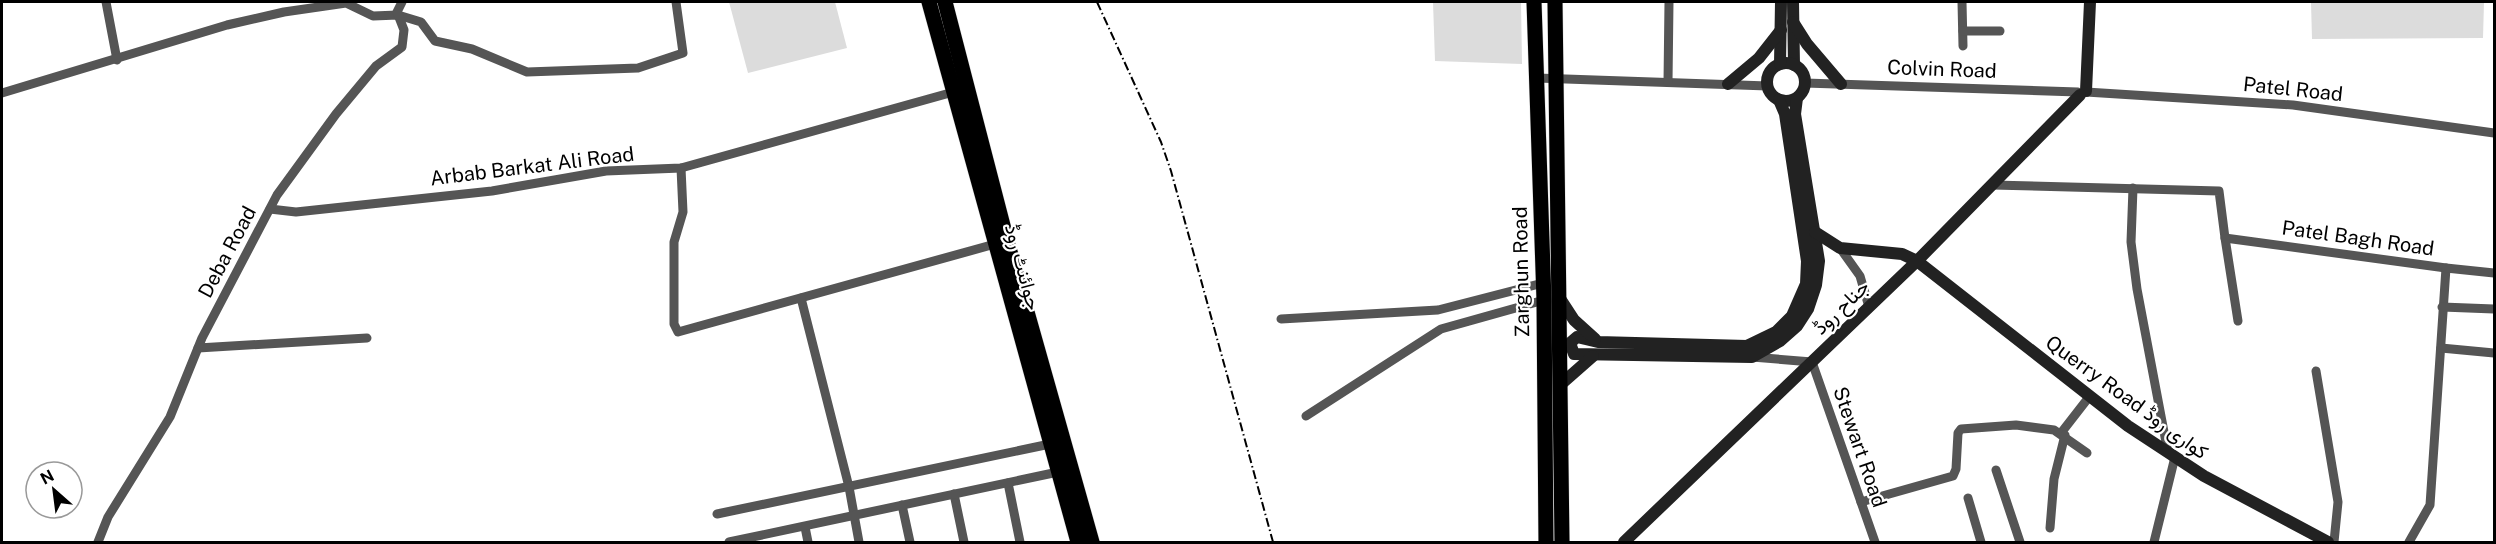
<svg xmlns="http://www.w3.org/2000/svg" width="2496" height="544" font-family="'Public Sans',Vazirmatn,sans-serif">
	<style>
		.green { fill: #dcdcdc }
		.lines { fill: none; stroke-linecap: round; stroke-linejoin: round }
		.primary-casing { stroke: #dbdbdb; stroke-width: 16 }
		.street { stroke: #555; stroke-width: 9 }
		.secondary { stroke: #222; stroke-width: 12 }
		.primary { stroke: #000; stroke-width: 15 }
		.rail { stroke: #000; stroke-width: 2; stroke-dasharray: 9 3 1.5 3; stroke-linecap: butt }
		.labels { text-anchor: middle; stroke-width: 4.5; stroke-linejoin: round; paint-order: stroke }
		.street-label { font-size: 20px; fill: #000; stroke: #fff }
	</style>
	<rect width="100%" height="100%" fill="#fff"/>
	<g class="green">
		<polygon points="729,2 835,2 847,48 748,73"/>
		<polygon points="1433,2 1521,2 1522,64 1435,61"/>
		<polygon points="2311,2 2484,2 2483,38 2312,39"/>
	</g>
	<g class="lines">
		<g class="primary-casing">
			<g id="primary">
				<polyline points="929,2 1078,542"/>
				<polyline points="945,2 1007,241 1092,542"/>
				<polyline points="1534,2 1544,300 1546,542"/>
				<polyline points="1555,2 1562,542"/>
			</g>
		</g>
		<g class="street">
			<polyline points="106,2 117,60"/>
			<polyline points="1962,2 1963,46"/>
			<polyline points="1963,31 2000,31"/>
			<polyline points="1537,78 1768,86"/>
			<polyline points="1668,82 1669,2"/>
			<polyline points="1805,83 2078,92"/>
			<polyline points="2086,92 2293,105 2494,133"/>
			<polyline points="2,93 227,25 284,12 346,3 373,16 398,15 421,22 435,41 472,49 527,72 638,68 683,53 676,2"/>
			<polyline points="681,168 683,212 674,242 674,324 678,332 995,244"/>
			<polyline points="1992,185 2219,191 2225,238 2446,268 2430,505 2409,542"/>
			<polyline points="2133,188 2131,242 2137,289 2168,453"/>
			<polyline points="270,209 296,212 492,191 606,171 681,168 957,91"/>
			<polyline points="2225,238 2238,321"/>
			<polyline points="1840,248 1860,276 1869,307"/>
			<polyline points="2446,268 2494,273"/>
			<polyline points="801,298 849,487 859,542"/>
			<polyline points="2442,307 2494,309"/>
			<polyline points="1281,319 1438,310 1543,283"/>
			<polyline points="198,348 367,338"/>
			<polyline points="2441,348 2494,353"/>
			<polyline points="1752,357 1812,362 1875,542"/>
			<polyline points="2316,371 2338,502 2334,542"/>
			<polyline points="1306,416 1441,329 1544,300"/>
			<polyline points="2061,433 2089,397"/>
			<polyline points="1996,470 2020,542"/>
			<polyline points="1008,483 1020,542"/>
			<polyline points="954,494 964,542"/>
			<polyline points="1968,498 1981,542"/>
			<polyline points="1861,502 1953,476 1956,469 1958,433 1961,429 2016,425 2054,430 2087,453"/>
			<polyline points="902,505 910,542"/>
			<polyline points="717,514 1050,444"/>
			<polyline points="805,527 808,542"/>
			<polyline points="2050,528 2054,479 2065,435"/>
			<polyline points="98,542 108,517 170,417 202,338 277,195 336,114 376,66 402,47 404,30 397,12 402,2"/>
			<polyline points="729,542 1058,472"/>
			<polyline points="2154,542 2175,457"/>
		</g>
		<g class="secondary">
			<polyline points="1793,2 1794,65"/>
			<polyline points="1793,22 1807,44 1841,84"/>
			<circle cx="1786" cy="82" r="19"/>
			<polyline points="1780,64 1781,2"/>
			<polyline points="1728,84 1759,58 1781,30"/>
			<polyline points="2086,91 2090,2"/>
			<polyline points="1779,100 1785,114 1807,261 1806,284 1792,316 1776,332 1747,346 1598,342 1577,337 1570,343 1574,354 1752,357 1780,341 1797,326 1808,309 1816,285 1819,261 1795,114 1797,98"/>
			<polyline points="1815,232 1840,248 1902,254 1917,261 2128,426 2204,476 2328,542"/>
			<polyline points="1559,297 1574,320 1595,339"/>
			<polyline points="1560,385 1593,356"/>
			<polyline points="1624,542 1917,261 2080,95"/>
		</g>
		<use href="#primary" class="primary"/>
		<polyline class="rail" points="1097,2 1161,142 1171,171 1273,542"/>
	</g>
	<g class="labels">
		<g class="street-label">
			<text transform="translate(1942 69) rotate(2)" y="7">Colvin Road</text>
			<text transform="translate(2293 89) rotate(6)" y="7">Patel Road</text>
			<text transform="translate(532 166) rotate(-7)" y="7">Arbab Barkat Ali Road</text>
			<text transform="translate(2358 238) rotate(8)" y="7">Patel Bagh Road</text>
			<text transform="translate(227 252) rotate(-62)" y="7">Deba Road</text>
			<text transform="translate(1023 267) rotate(75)" y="7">جوائنٹ روڈ</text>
			<text transform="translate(1521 272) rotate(-91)" y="7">Zarghun Road</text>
			<text transform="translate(1841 307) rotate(-44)" y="7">جناح روڈ</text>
			<text transform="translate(2127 397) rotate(36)" y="7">Querry Road کواری روڈ</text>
			<text transform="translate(1860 447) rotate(71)" y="7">Stewart Road</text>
		</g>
	</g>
	<rect width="2496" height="544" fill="none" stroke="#000000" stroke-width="6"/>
	<g transform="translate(54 490) rotate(332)"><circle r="28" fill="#ffffff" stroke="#999999" stroke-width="1.5"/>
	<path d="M0-4.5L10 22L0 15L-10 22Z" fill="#000000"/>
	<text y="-9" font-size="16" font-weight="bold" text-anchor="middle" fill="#000000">N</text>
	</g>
</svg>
